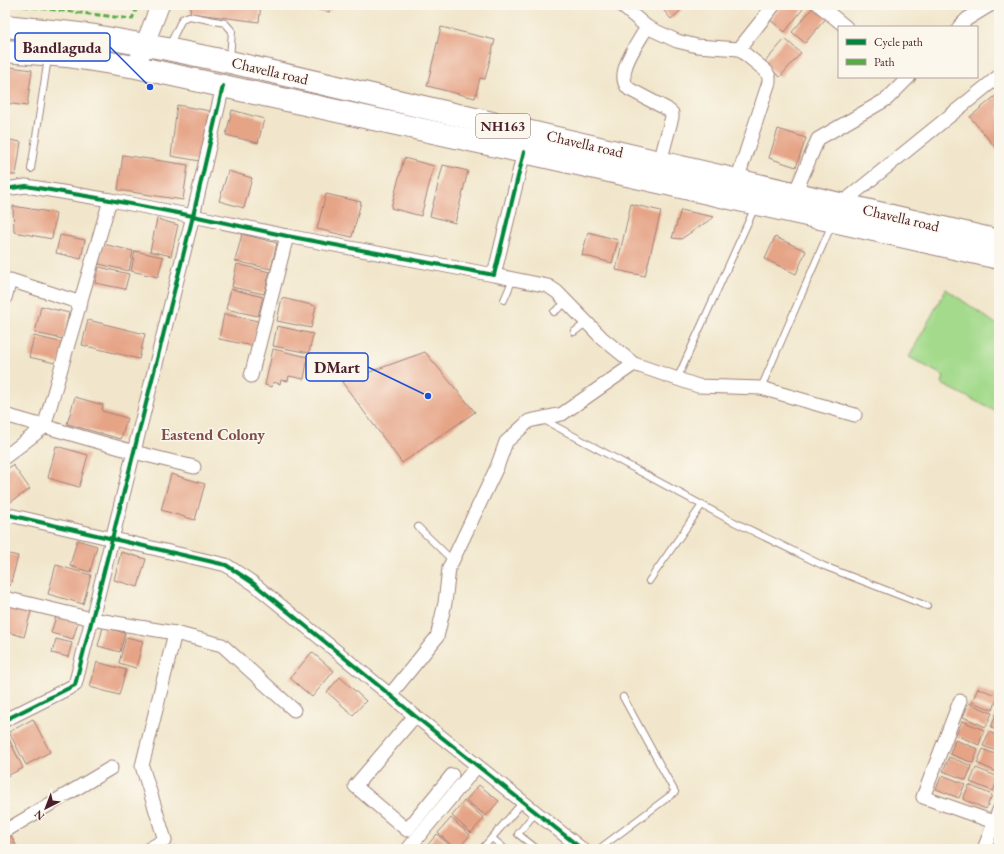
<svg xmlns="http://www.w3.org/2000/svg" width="1004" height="854" font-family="'EB Garamond',serif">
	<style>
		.green { fill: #a3da8b; stroke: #767c5b }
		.building { fill: #e6a487 }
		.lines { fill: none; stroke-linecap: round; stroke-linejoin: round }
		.lane-casing { stroke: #9e827b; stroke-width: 8 }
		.street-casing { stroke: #9e827b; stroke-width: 15 }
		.secondary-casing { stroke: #9e827b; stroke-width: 20 }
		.highway-casing { stroke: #9e827b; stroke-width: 24 }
		.lane { stroke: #fff; stroke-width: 6 }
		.street { stroke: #fff; stroke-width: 13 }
		.secondary { stroke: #fff; stroke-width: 18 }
		.highway { stroke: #fff; stroke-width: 22 }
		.quiet { stroke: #57aa44; stroke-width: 3; stroke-dasharray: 6 3; stroke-linecap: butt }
		.cycleway-casing { stroke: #fbf7ec; stroke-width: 6 }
		.cycleway { stroke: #00873e; stroke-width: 4 }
		.labels { text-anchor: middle; stroke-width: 3; stroke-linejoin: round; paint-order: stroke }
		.shield { fill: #fbf7ec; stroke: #7f6065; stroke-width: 1 }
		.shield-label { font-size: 14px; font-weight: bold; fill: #4a1f2b }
		.street-label { font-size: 15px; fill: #4a1f2b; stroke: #fbf7ec }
		.neighbourhood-label { font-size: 16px; font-weight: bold; fill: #814e4b; stroke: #fbf7ec }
		.leader { fill: none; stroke: #1d4ed8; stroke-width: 1.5 }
		.callout-dot { fill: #1d4ed8; stroke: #fbf7ec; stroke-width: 1.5 }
		.callout { fill: #fbf7ec; stroke: #1d4ed8; stroke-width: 1.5 }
		.callout-label { font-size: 16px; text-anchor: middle; font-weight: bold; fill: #4a1f2b }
	</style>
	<rect width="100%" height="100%" fill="#fbf7ec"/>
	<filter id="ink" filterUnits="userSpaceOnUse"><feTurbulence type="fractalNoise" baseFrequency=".025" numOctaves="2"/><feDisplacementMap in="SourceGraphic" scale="8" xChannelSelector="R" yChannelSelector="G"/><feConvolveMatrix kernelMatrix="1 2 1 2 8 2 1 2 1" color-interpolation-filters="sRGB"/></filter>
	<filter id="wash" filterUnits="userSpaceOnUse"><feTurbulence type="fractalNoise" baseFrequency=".012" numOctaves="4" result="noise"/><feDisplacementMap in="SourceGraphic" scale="16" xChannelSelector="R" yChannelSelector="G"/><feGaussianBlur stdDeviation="0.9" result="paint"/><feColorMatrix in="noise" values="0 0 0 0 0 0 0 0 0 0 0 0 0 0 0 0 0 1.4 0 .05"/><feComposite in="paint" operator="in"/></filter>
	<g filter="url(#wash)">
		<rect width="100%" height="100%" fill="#f1e6cb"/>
		<polygon class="green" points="946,289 999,326 999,413 942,384 944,376 909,357"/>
		<g id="blocks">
			<g class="building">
				<polygon points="191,5 261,5 259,22 190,13"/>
				<polygon points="291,5 331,5 330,12"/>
				<polygon points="659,5 687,5 671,19"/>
				<polygon points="782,5 806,5 785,32 770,20"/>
				<polygon points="815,5 828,16 805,43 792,32"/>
				<polygon points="441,27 495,40 485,79 480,78 475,98 427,86"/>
				<polygon points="785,39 801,53 780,77 764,63"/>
				<polygon points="10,67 32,70 27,106 5,103"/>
				<polygon points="999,93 999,152 970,117"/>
				<polygon points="177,105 210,111 200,161 171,156"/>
				<polygon points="232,110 264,119 258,143 226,135"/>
				<polygon points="778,129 806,138 796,167 769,158"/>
				<polygon points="5,139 21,142 16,175 5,175"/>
				<polygon points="123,155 188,165 183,200 118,190"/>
				<polygon points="404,158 434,166 421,216 391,208"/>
				<polygon points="443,165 468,171 455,223 430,216"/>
				<polygon points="228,171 252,178 244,208 219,201"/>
				<polygon points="326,194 361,202 352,237 317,229"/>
				<polygon points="631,204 661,211 645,276 616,270"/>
				<polygon points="13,206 56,213 52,239 14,232"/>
				<polygon points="681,210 714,217 681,239 672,238"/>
				<polygon points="157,219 178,225 171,256 150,251"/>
				<polygon points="588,232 618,240 612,263 582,255"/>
				<polygon points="242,234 277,243 271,269 235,261"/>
				<polygon points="60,235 85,240 81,259 56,253"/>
				<polygon points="775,237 806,251 796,274 765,259"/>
				<polygon points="103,244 133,251 129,271 99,264"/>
				<polygon points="135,251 163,257 158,277 131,271"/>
				<polygon points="237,264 270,272 264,294 232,287"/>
				<polygon points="99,267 129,274 125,289 95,283"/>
				<polygon points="231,289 263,297 258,316 226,309"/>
				<polygon points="282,298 316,306 311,328 277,321"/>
				<polygon points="41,306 69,313 63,339 35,333"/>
				<polygon points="224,314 258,321 253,346 219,339"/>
				<polygon points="88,320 145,334 139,359 82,345"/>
				<polygon points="277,326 313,334 309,353 273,346"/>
				<polygon points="34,336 64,343 59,364 29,357"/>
				<polygon points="273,349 308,357 304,379 289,376 288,381 281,380 280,384 273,382 272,387 265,385"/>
				<polygon points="425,352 475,412 402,463 342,382"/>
				<polygon points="75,397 103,405 102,411 127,418 121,439 67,424"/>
				<polygon points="56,446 88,455 79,487 48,478"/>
				<polygon points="13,465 30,489 5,506 5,470"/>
				<polygon points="171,474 205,484 195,520 161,510"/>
				<polygon points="77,540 97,546 90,572 70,566"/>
				<polygon points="121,552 146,559 138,587 114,580"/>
				<polygon points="5,553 18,556 10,586 5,584"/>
				<polygon points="56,565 91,575 83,604 48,594"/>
				<polygon points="5,601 32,608 24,637 5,631"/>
				<polygon points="56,616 78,622 73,639 51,633"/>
				<polygon points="103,627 125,633 120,652 98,646"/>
				<polygon points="126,637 143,641 136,668 119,663"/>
				<polygon points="56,639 72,643 68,657 52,653"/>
				<polygon points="312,652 334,671 312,697 290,678"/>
				<polygon points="97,662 126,670 119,695 90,687"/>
				<polygon points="340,677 366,701 353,715 327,692"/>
				<polygon points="978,688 998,696 993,710 972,702"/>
				<polygon points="969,703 992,713 986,727 963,717"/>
				<polygon points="996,714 999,715 999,731 991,728"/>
				<polygon points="33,719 50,752 26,765 9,732"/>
				<polygon points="962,721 984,730 979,745 956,735"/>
				<polygon points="989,732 999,736 999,752 983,746"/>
				<polygon points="5,735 7,735 23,768 5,777"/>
				<polygon points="955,740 978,749 973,763 950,754"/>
				<polygon points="983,749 999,756 999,773 977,763"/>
				<polygon points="949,757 972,766 966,780 943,771"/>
				<polygon points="976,768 999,777 993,791 970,782"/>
				<polygon points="942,775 965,784 959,798 936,789"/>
				<polygon points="479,785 499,801 486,816 466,800"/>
				<polygon points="969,785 992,795 986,809 963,799"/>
				<polygon points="464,801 484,818 471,833 452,816"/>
				<polygon points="451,818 470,835 458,849 456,849 438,833"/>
				<polygon points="10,834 18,849 5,849 5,836"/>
				<polygon points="437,834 454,849 424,849"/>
				<polygon points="999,838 999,849 994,849"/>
			</g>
		</g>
	</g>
	<g filter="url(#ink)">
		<use href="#blocks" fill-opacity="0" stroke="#9e827b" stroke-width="1"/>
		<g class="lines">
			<g class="lane-casing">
				<g id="lane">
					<polyline points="169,46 182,19 189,16 225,23 232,31 230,59"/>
					<polyline points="31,169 48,58"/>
					<polyline points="504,300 513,279"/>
					<polyline points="554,312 567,302"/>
					<polyline points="574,332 587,322"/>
					<polyline points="677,379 755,207"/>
					<polyline points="761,388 832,224"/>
					<polyline points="544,420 728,519 824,566 927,606"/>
					<polyline points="418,527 453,561"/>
					<polyline points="649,581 702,505"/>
					<polyline points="536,812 518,834 537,849"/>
					<polyline points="492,838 505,849"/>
					<polyline points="482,849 523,802"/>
					<polyline points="599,849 675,792 623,697"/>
				</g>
			</g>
			<g class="street-casing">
				<g id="street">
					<polyline points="621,5 647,27 677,41 697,46 739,49 766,71 769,77 769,82 737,180"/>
					<polyline points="819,5 846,27"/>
					<path d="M647,27C639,42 613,74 629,89L667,109L672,113V117L660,162"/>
					<polyline points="959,27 967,19 990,5"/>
					<polyline points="739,49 774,5"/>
					<polyline points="5,189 26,186 110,200 193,216 287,236 494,275 524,152"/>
					<polyline points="795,193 818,139 887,99 909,77"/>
					<polyline points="841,204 999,76"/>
					<polyline points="494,275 548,286 557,292 602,338 634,364 698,386 761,388 855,415"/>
					<polyline points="5,298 10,280 81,303"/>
					<polyline points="251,376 287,236"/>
					<polyline points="5,415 134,452 194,467"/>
					<polyline points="5,457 44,427 110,200"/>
					<polyline points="5,514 226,565 253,583 390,695 415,716 582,849"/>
					<polyline points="5,598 92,619 175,633 222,645 294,710"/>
					<polyline points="390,695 437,637 445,603 449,568 497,467 506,442 529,421 562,414 634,364"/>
					<polyline points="960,701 923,797 999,824"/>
					<polyline points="415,716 355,786 407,830 452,775"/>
					<polyline points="5,720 75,685 92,619 193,216 223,86"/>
					<polyline points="5,831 111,768"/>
					<polyline points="149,849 165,840 142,766 175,633"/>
					<polyline points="408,849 477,766"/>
					<polyline points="984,849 999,810"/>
				</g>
			</g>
			<g class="secondary-casing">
				<polyline id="secondary" points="136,67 160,5"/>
			</g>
			<g class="highway-casing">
				<g id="highway">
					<polyline points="5,26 71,33 95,36 167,49 230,62 999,241"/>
					<polyline points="5,51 67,56 136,67 524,152 999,258"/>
				</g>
			</g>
			<use href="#lane" class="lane"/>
			<use href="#street" class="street"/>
			<use href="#secondary" class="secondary"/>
			<use href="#highway" class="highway"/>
			<polyline class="quiet" points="14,5 132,19 138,5"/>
			<g class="cycleway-casing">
				<g id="cycleway">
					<polyline points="5,189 26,186 110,200 193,216 287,236 494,275 524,152"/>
					<polyline points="5,514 226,565 253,583 390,695 415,716 582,849"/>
					<polyline points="5,720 75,685 92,619 193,216 223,86"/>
				</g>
			</g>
			<use href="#cycleway" class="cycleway"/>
		</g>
	</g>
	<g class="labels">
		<rect class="shield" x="476" y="114" width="54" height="24" rx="3"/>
		<g class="shield-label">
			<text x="503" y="131">NH163</text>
		</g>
		<g class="street-label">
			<text transform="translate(270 71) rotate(13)" y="5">Chavella road</text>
			<text transform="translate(585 144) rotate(13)" y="5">Chavella road</text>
			<text transform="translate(901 218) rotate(13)" y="5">Chavella road</text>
		</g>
		<g class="neighbourhood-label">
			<text x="213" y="440">Eastend Colony</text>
		</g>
	</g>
	<path class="leader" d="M150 87L110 47M428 396L368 367"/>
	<g class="callout-dot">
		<circle cx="150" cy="87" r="4"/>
		<circle cx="428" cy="396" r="4"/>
	</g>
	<g class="callout">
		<rect x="15" y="33" width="95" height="28" rx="4"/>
		<rect x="306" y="353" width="62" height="28" rx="4"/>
	</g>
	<g class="callout-label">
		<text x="62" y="53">Bandlaguda</text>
		<text x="337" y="373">DMart</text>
	</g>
	<rect width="1004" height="854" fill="none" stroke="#fbf7ec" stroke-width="20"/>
	<rect x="838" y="26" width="140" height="52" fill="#fbf7ec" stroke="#b4a19f"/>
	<rect x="846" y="39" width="20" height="6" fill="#00873e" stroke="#b4a19f"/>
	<text x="874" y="46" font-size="12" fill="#4a1f2b">Cycle path</text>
	<rect x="846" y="59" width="20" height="6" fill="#57aa44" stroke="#b4a19f"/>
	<text x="874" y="66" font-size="12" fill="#4a1f2b">Path</text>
	<g transform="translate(46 808) rotate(222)" stroke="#fbf7ec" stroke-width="3" paint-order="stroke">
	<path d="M0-3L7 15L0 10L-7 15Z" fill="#4a1f2b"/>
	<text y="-6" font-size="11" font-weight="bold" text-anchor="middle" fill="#4a1f2b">N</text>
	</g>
</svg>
